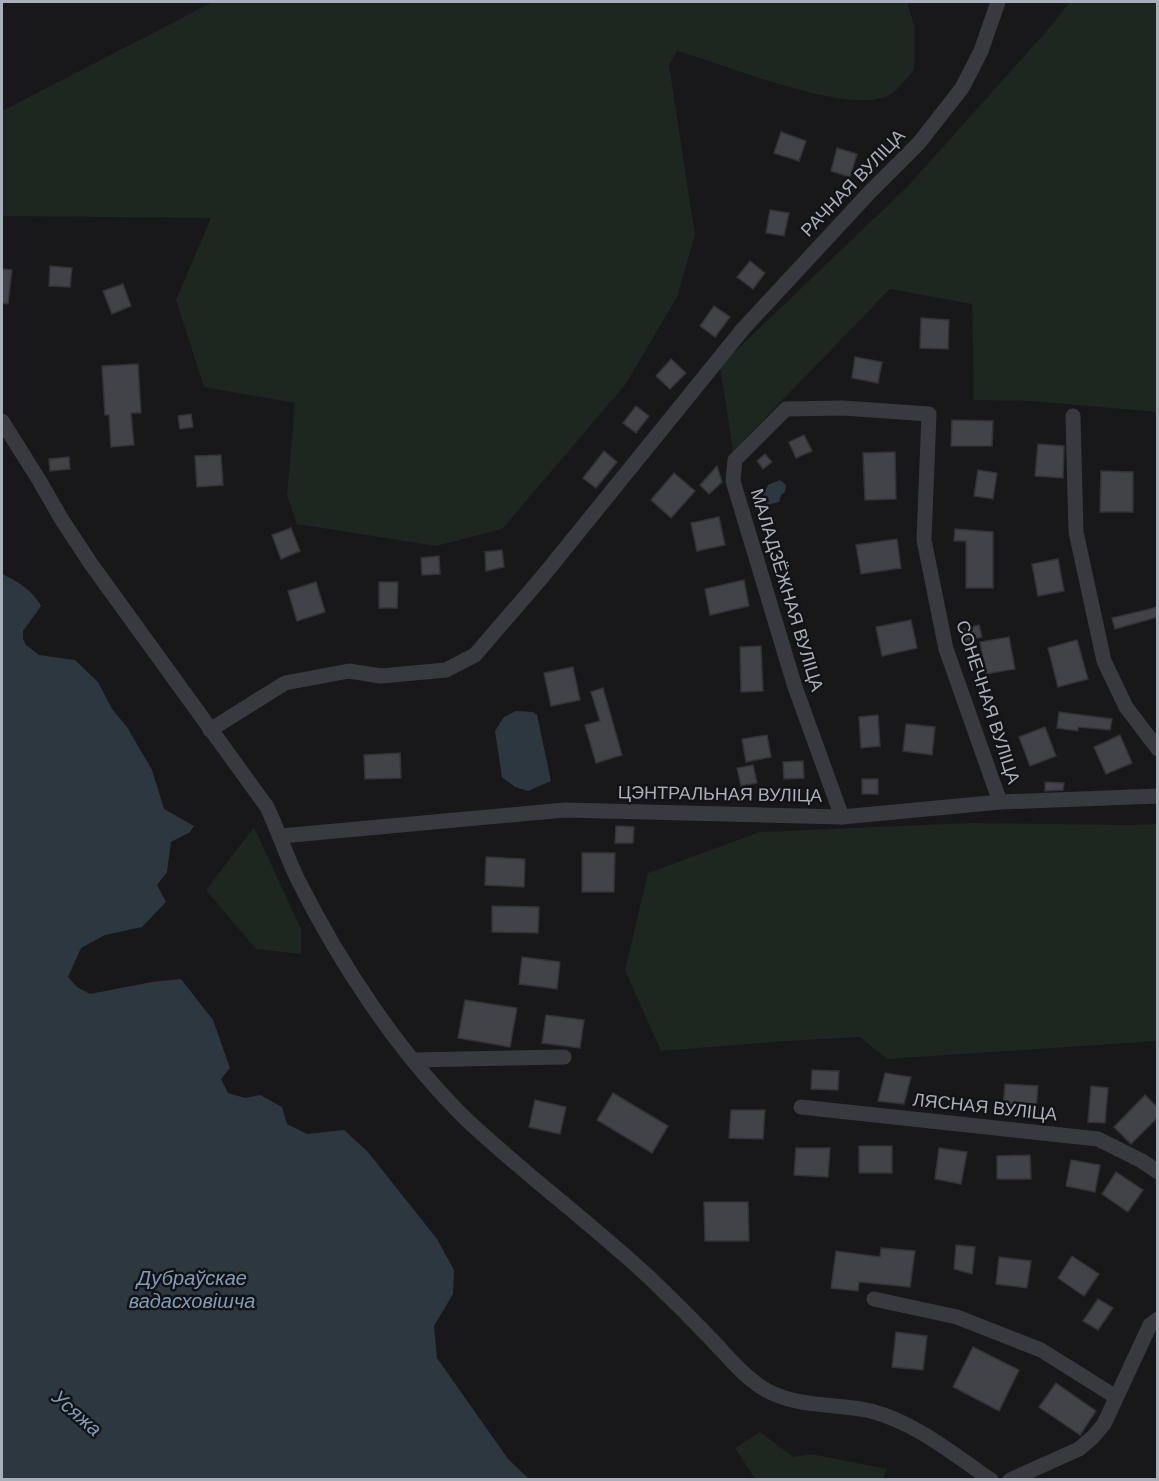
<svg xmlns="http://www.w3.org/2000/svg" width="1159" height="1481" font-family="'DM Sans',sans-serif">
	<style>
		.green { fill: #1d261f }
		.water { fill: #2d3740 }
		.building { fill: #424348; stroke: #323237; stroke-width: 1.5 }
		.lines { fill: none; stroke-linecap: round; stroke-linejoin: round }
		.minor { stroke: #393a40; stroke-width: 15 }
		.labels { text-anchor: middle; stroke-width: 5; stroke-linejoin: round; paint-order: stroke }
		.street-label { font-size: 18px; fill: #a9afbb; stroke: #131316 }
		.water-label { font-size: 20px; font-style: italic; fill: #7e9db9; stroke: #131316 }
	</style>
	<rect width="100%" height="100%" fill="#18181b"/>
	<g class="green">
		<path d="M213,2H907L914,25V70C907,78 897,92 887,96C844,115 725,64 677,51L669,65L695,235L677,297L625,385L502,529L436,546L297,524L287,496L295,403L204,387L176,300L211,218L2,216V111Z"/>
		<polygon points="1070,2 1157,2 1157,412 1031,401 974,400 972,304 890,289 733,451 720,366 908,186 1044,34"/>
		<polygon points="969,823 1129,825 1157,824 1157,1041 887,1059 860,1037 787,1041 661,1051 625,970 648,873 760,832"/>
		<polygon points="254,827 301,929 301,954 256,949 206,890"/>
		<polygon points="760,1432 793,1457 811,1454 887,1469 883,1479 755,1479 735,1448"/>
	</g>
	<g class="water">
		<polygon points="780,480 786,485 785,492 781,495 779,502 767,505 763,495 768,485"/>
		<path d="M2,574C18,581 32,590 41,606L23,631V639L26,645L39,655L75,660L98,682L112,709L127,727L152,770L164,809L194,826L190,832L171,842L167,872L157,885L166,902L142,927L105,935L81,948L68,977L77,987L90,994L152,982L181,979L213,1020L230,1068L221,1079L228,1093L245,1098L260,1095L282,1107L287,1124L307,1134L344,1130L368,1152L437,1239L454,1270L453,1294L434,1326L437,1358L508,1459L529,1479H2Z"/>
		<polygon points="516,711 533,712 537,715 551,781 528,791 515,787 502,777 495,731 504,717"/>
	</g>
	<g class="building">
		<polygon points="781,132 806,141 799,161 774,153"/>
		<polygon points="837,148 857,154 850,177 831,171"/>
		<polygon points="770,210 789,213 784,236 766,233"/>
		<polygon points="750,261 765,273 753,289 737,277"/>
		<polygon points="50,266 72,268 70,287 49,286"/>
		<polygon points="2,269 12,270 8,304 2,303"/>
		<polygon points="123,284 131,306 112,314 103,291"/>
		<polygon points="714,306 730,317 715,337 700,326"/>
		<polygon points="921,318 949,320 948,349 920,348"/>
		<polygon points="855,357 882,362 878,383 852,378"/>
		<polygon points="671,359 686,373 670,389 656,376"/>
		<polygon points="138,364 141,413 131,413 134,445 111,447 109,415 105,415 102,366"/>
		<polygon points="636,406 649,416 636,433 623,423"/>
		<polygon points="191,414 193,427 180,429 178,416"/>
		<polygon points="952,420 993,421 992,446 951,446"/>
		<polygon points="804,435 812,451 796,458 789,442"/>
		<polygon points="1038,444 1064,446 1063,478 1035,476"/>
		<polygon points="604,451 617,462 596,488 583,478"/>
		<polygon points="895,452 896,499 865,500 863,453"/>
		<polygon points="765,454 772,462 763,469 757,461"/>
		<polygon points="221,455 223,485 197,487 195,456"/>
		<polygon points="69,457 70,469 50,471 49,459"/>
		<polygon points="717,466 722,482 709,494 700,485"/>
		<polygon points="978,470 997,473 993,499 974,496"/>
		<polygon points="1101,471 1133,472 1133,512 1100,512"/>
		<polygon points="674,473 695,491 671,518 651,500"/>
		<polygon points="719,517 725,545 697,551 691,523"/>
		<polygon points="291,528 300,551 281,559 272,535"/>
		<polygon points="955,529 993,532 993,588 966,588 966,541 954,541"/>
		<polygon points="897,539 901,568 861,574 856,545"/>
		<polygon points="502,550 504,567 486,571 485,552"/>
		<polygon points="439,556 440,574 422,575 421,558"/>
		<polygon points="1058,559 1064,591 1038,596 1032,564"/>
		<polygon points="744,580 749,606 710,615 705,589"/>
		<polygon points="316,582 325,612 297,621 288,591"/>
		<polygon points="379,582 398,582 397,608 379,608"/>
		<polygon points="1158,607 1158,617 1115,629 1112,618"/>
		<polygon points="911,620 917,648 882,656 876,627"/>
		<polygon points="979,625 982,637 963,642 960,630"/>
		<polygon points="1009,637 1015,669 986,674 980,642"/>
		<polygon points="1077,640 1088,679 1058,687 1048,648"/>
		<polygon points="761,646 763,691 741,692 740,647"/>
		<polygon points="573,667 580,700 551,706 544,673"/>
		<polygon points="603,688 622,755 596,763 585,725 600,721 591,692"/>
		<polygon points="1059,712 1112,719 1110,730 1078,727 1078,731 1057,728"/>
		<polygon points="878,715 880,746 861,748 859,717"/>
		<polygon points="906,724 935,727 932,755 903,751"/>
		<polygon points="1045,727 1056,756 1030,766 1019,737"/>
		<polygon points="767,735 771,757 746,762 742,739"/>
		<polygon points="1120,735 1132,763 1106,774 1094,747"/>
		<polygon points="400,753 401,778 365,779 364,755"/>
		<polygon points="803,761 804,778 784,779 783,762"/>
		<polygon points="753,765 757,783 741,786 737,768"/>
		<rect x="862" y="779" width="16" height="15"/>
		<polygon points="1045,782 1064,783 1063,790 1045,791"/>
		<polygon points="616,826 634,827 633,843 615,843"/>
		<polygon points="582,853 615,853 614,892 582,892"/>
		<polygon points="486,857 525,859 524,887 485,885"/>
		<polygon points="492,906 539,907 538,933 492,932"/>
		<polygon points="522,957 560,962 557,989 519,984"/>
		<polygon points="465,1000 517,1008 510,1047 458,1038"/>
		<polygon points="546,1015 584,1020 580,1048 542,1043"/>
		<polygon points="812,1070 839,1071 838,1090 811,1089"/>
		<polygon points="885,1073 911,1077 904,1104 878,1101"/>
		<polygon points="1005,1084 1038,1086 1036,1110 1003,1108"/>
		<polygon points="1091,1086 1108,1088 1105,1123 1088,1122"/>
		<polygon points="613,1093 668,1126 652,1153 597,1120"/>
		<polygon points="1145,1095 1158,1108 1158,1117 1131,1144 1114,1127"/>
		<polygon points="535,1100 566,1107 560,1134 529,1127"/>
		<polygon points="731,1110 765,1110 763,1139 729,1138"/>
		<rect x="859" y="1146" width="33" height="27"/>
		<polygon points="796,1148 830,1148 828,1177 794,1175"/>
		<polygon points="939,1148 967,1152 961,1184 935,1179"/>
		<polygon points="1030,1155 1031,1179 997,1179 997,1156"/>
		<polygon points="1071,1160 1100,1165 1095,1192 1066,1186"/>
		<polygon points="1116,1172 1143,1190 1128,1212 1102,1194"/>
		<polygon points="704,1202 748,1202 749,1241 705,1241"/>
		<polygon points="956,1245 975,1247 972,1274 954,1269"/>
		<polygon points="881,1248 915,1251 910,1287 859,1282 858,1291 831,1288 836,1251 880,1257"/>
		<polygon points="1072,1256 1099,1274 1084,1296 1058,1278"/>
		<polygon points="999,1257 1031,1261 1027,1288 996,1284"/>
		<polygon points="1098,1299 1113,1308 1098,1330 1083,1321"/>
		<polygon points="896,1332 927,1336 923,1370 892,1367"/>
		<polygon points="973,1347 1019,1370 999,1411 953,1387"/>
		<polygon points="1056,1383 1096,1411 1080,1435 1039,1407"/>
	</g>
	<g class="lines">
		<g class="minor">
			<polyline points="1073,416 1076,532 1104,661 1126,707 1158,749"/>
			<path d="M2,421L39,480L62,520L91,564L267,807C278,830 286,855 297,878C340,964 399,1054 468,1121C527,1176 592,1224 651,1279C672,1299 693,1320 713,1341C729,1358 745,1378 766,1390C798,1408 836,1403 871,1411C916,1423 952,1453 991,1480"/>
			<polyline points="210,730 285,683 349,671 381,676 446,670 475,655 543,576 743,329 869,193 919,143 962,88 981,51 998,2"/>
			<polyline points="842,817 795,687 733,481 735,460 786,409 843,408 929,414 924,540 946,649 1000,802"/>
			<polyline points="281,836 565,810 842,817 1000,802 1158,796"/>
			<polyline points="413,1060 564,1057"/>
			<polyline points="801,1107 1098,1139 1142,1161 1158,1172"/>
			<polyline points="874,1299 957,1317 1041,1350 1116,1397"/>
			<polyline points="1010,1480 1079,1449 1093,1437 1104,1424 1150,1325 1158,1319"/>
		</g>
	</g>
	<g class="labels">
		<g class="street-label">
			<text transform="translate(853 183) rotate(-46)" y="6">РАЧНАЯ ВУЛІЦА</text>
			<text transform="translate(787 590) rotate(73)" y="6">МАЛАДЗЁЖНАЯ ВУЛІЦА</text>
			<text transform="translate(988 702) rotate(72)" y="6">СОНЕЧНАЯ ВУЛІЦА</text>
			<text transform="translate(720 794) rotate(1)" y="6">ЦЭНТРАЛЬНАЯ ВУЛІЦА</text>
			<text transform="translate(985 1107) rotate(6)" y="6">ЛЯСНАЯ ВУЛІЦА</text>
		</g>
		<g class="water-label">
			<text x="192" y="1285">Дубраўскае<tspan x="192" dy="23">вадасховішча</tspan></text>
			<text transform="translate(77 1413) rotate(41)" y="7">Усяжа</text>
		</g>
	</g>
	<rect width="1159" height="1481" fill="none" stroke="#a9afbb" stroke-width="6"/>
</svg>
